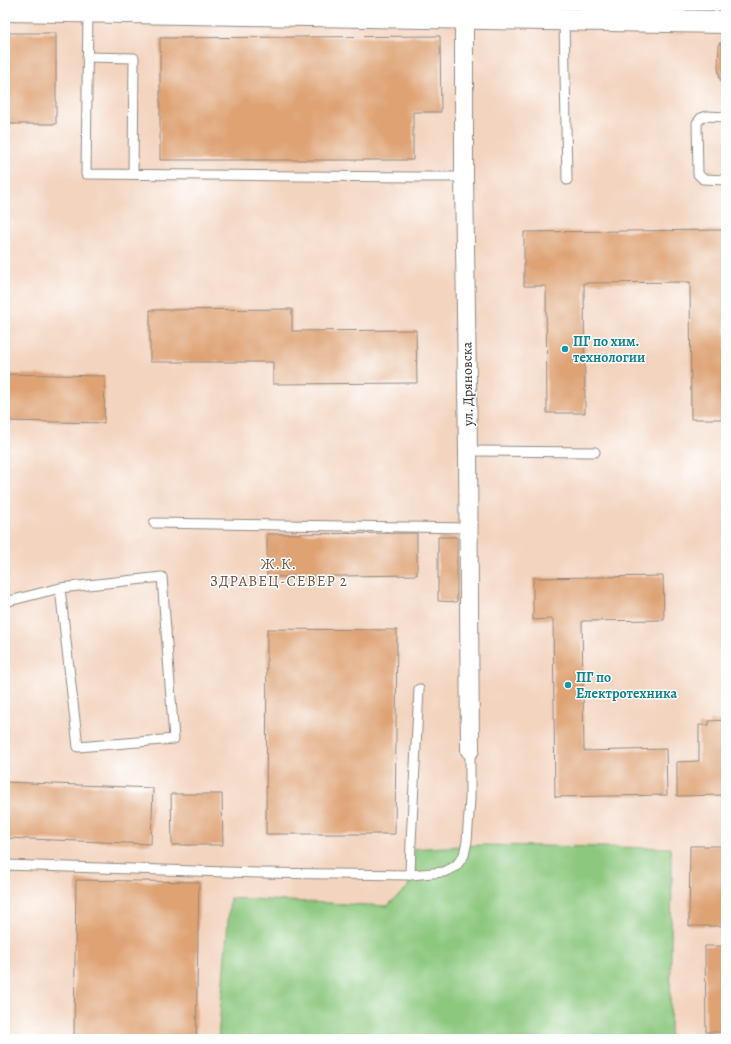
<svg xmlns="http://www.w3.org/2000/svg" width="731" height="1044" font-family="Alegreya,serif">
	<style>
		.built { fill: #f3d4bf }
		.green { fill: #8cc87e; stroke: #5c7a54 }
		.building { fill: #dea273 }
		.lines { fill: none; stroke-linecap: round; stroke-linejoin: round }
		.service-casing { stroke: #928a82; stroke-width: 11 }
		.minor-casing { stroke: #928a82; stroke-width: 20 }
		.tertiary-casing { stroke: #928a82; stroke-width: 24 }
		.service { stroke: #fff; stroke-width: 9 }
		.minor { stroke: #fff; stroke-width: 18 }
		.tertiary { stroke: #fff; stroke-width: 22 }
		.culture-dot { fill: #0f9aa8; stroke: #fff; stroke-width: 1.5 }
		.labels { text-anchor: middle; stroke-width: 3; stroke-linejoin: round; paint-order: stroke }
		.culture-label { font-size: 14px; font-weight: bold; fill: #0d838f; stroke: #fff; text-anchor: start }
		.street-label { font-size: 14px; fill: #2b2b2b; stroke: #fff }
		.neighbourhood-label { font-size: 15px; letter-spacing: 1px; fill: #6a5544; stroke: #fff }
	</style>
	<rect width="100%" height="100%" fill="#fff"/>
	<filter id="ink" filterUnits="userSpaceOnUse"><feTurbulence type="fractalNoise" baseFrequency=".025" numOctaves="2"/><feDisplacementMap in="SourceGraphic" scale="8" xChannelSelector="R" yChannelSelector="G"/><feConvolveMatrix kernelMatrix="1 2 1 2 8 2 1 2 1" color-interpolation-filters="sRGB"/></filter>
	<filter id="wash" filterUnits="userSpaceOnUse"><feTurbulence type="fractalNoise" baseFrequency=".012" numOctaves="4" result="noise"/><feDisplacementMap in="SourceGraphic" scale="16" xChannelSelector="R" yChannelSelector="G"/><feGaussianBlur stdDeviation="0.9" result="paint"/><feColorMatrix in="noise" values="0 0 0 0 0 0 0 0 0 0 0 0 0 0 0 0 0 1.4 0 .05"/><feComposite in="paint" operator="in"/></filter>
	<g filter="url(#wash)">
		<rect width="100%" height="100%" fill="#f8ead9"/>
		<polygon class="built" points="5,5 726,11 726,1039 5,1039"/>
		<polygon class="green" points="479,845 670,848 672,866 670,1039 218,1039 230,898 387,906 408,887 410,865 409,849"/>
		<g id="blocks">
			<g class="building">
				<polygon points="5,33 56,33 56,124 9,124 9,158 5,158"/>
				<polygon points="440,36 441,112 413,112 413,160 160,160 160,38"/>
				<polygon points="719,43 726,43 726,90 720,79 718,68"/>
				<polygon points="726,230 726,419 691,419 690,282 584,283 585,413 547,413 546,286 524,286 524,232"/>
				<polygon points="292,309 292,331 416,330 417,383 273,384 273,362 150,362 150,310"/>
				<polygon points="5,374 105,376 104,423 5,421"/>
				<polygon points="417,533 417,575 267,577 267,534"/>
				<polygon points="438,537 457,537 457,602 438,601"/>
				<polygon points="663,576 664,620 582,621 584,751 666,749 667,795 555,797 553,619 533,620 533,578"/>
				<polygon points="267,629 397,630 395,834 266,834"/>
				<polygon points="726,720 726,795 677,796 677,762 699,761 699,725 709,725 709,721"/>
				<polygon points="5,782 153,788 151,844 5,838"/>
				<polygon points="171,794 222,794 223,845 172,845"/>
				<polygon points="690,846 726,846 726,926 689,926"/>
				<polygon points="76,880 199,882 196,1039 74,1039"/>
				<polygon points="705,946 726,946 726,1032 706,1032"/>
			</g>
		</g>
	</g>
	<g filter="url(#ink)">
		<use href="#blocks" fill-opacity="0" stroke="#928a82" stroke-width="1"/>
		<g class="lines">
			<g class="service-casing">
				<g id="service">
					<polyline points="88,11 86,174 414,177 464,177"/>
					<polyline points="564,19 567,180"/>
					<polyline points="87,57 134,58 133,174"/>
					<polyline points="726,117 707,116 701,118 697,123 698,174 703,179 726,180"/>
					<polyline points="468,451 595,452"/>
					<polyline points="154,523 469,528"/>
					<polyline points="5,602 60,588 162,577 174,739 78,747 60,588"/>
					<polyline points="5,865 258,873 410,875 411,842 419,689"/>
					<polyline points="410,875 444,872 456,866 464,855 467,841 470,799 470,750"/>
				</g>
			</g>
			<g class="minor-casing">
				<polyline id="minor" points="464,17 464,177 468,451 470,750"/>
			</g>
			<g class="tertiary-casing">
				<polyline id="tertiary" points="5,10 726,22"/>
			</g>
			<use href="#service" class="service"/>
			<use href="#minor" class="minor"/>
			<use href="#tertiary" class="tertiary"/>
		</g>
	</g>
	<g class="culture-dot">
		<circle cx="565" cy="349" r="4"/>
		<circle cx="568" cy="685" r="4"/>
	</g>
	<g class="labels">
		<g class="culture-label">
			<text x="573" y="346">ПГ по хим.<tspan x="573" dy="16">технологии</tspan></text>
			<text x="576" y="682">ПГ по<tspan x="576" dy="16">Електротехника</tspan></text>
		</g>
		<g class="street-label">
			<text transform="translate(467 384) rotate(-91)" y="5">ул. Дряновска</text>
		</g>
		<g class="neighbourhood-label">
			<text x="279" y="569">Ж.К.<tspan x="279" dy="17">ЗДРАВЕЦ-СЕВЕР 2</tspan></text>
		</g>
	</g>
	<rect width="731" height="1044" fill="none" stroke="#fff" stroke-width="20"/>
</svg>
